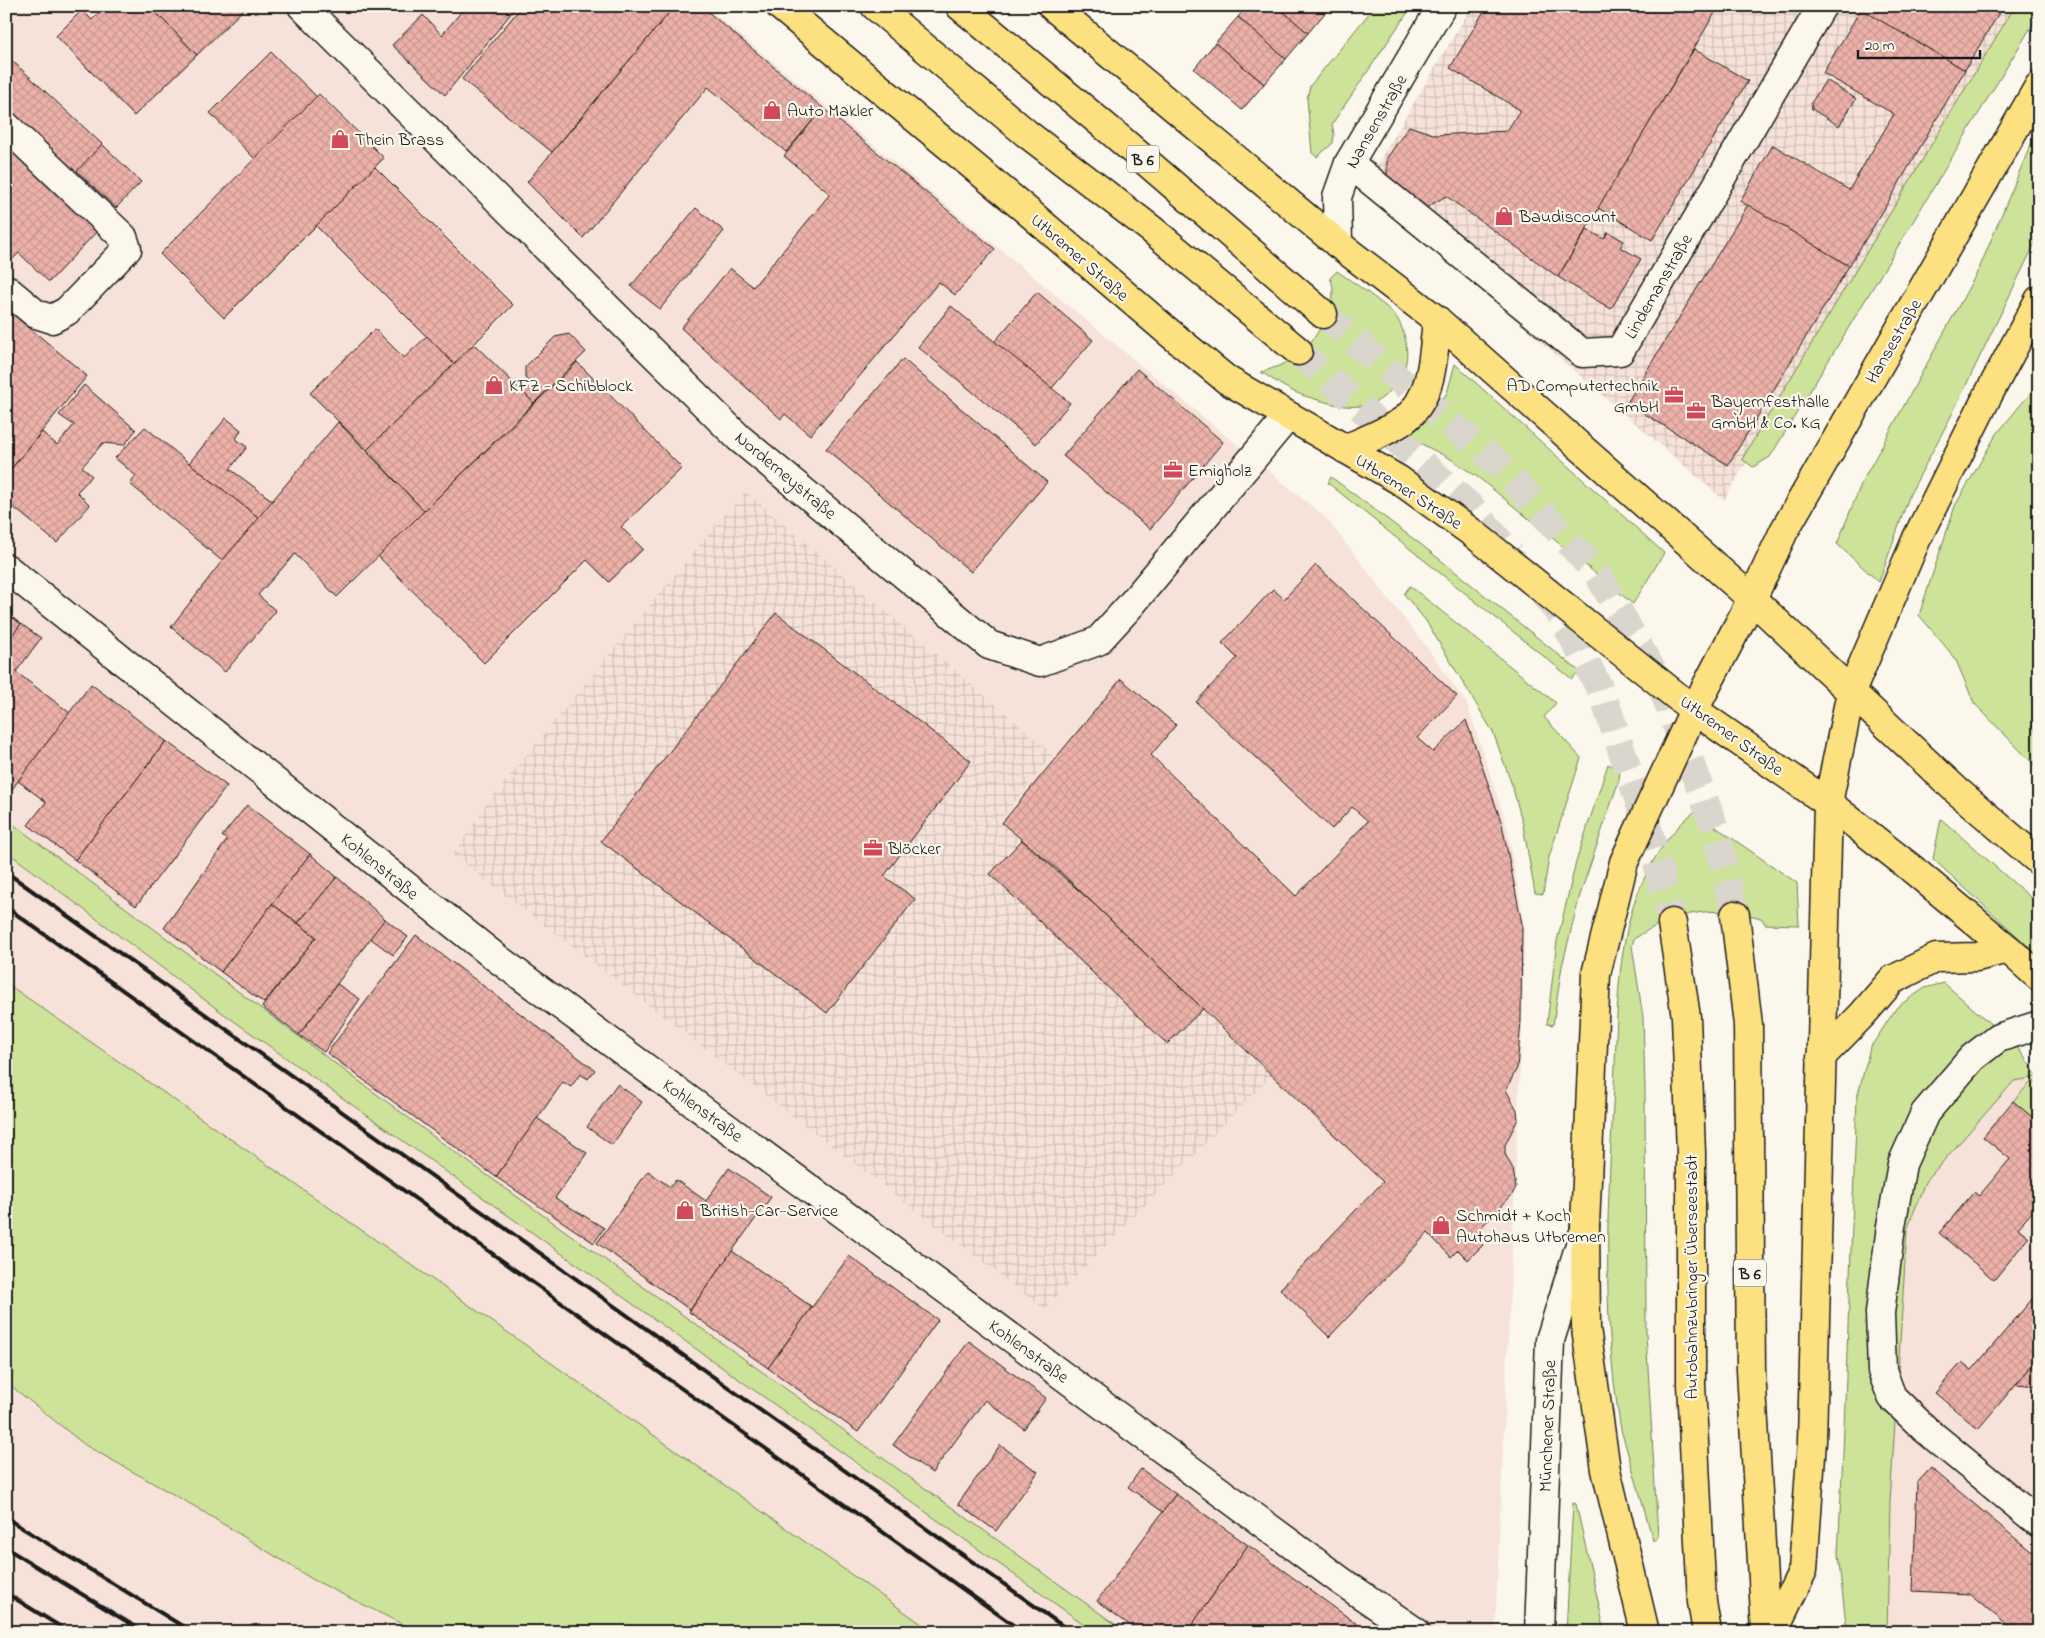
<svg xmlns="http://www.w3.org/2000/svg" width="2045" height="1638" font-family="'Indie Flower',sans-serif">
	<style>
		.built { fill: #f6e2d8 }
		.industrial { fill: url(#industrial-grid) }
		.green { fill: #cde399; stroke: #74805a }
		.building { fill: url(#building-cross-hatch); stroke: #1c1c1c }
		.lines { fill: none; stroke-linecap: round; stroke-linejoin: round }
		.highway-tunnel { stroke: #dad6cd; stroke-width: 28; stroke-dasharray: 28 14; stroke-linecap: butt }
		.minor-casing { stroke: #1c1c1c; stroke-width: 31 }
		.major-casing { stroke: #1c1c1c; stroke-width: 31 }
		.highway-casing { stroke: #1c1c1c; stroke-width: 31 }
		.minor { stroke: #fbf7ec; stroke-width: 28 }
		.major { stroke: #fde080; stroke-width: 28 }
		.highway { stroke: #fde080; stroke-width: 28 }
		.rail { stroke: #1c1c1c; stroke-width: 4 }
		.labels { text-anchor: middle; stroke-width: 4.5; stroke-linejoin: round; paint-order: stroke }
		.shield { fill: #fbf7ec; stroke: #5f5e5a; stroke-width: 1 }
		.shield-label { font-size: 16px; font-weight: bold; fill: #1c1c1c }
		.poi-label { font-size: 18px; fill: #1c1c1c; stroke: #fbf7ec; text-anchor: start }
		.street-label { font-size: 18px; fill: #1c1c1c; stroke: #fbf7ec }
	</style>
	<defs>
		<pattern id="industrial-grid" width="8" height="8" patternUnits="userSpaceOnUse" patternTransform="scale(1.25)"><rect width="8" height="8" fill="#f6e2d8"/><path d="M0 4h8M4 0v8" fill="none" stroke="#d2c1b9"/></pattern>
		<pattern id="building-cross-hatch" width="8" height="8" patternUnits="userSpaceOnUse" patternTransform="scale(1.25)"><rect width="8" height="8" fill="#ecb1a9"/><path d="M0 0l8 8M0 8l8-8" fill="none" stroke="#ca9891"/></pattern>
	</defs>
	<rect width="100%" height="100%" fill="#fbf7ec"/>
	<filter id="ink" filterUnits="userSpaceOnUse"><feTurbulence type="fractalNoise" baseFrequency=".02" numOctaves="2"/><feDisplacementMap in="SourceGraphic" scale="10" xChannelSelector="R" yChannelSelector="G"/><feConvolveMatrix kernelMatrix="1 2 1 2 8 2 1 2 1" color-interpolation-filters="sRGB"/></filter>
	<g filter="url(#ink)">
		<g class="built">
			<polygon points="6,6 705,6 1326,518 1434,657 1467,704 1507,826 1524,924 1522,1021 1495,1632 1126,1632 449,1148 6,819"/>
			<polygon points="6,851 217,1009 1095,1632 933,1632 439,1284 6,983"/>
			<polygon points="2038,1077 2039,1632 1887,1632 1890,1502 1907,1230 1924,1182 2014,1081"/>
			<polygon points="6,1383 85,1445 194,1506 312,1579 418,1632 6,1632"/>
		</g>
		<g class="industrial">
			<polygon points="1472,6 2019,6 1724,500 1363,188"/>
			<polygon points="746,492 1053,754 999,822 1096,906 1272,1075 1044,1309 453,855 488,802 724,515"/>
		</g>
		<g class="green">
			<polygon points="1375,6 1412,6 1332,124 1334,134 1333,143 1317,157 1312,153 1307,99 1310,86"/>
			<polygon points="2015,6 2039,6 2039,14 1770,457 1753,467 1742,459"/>
			<polygon points="2039,131 2039,235 1950,418 1910,494 1879,582 1837,544 1862,482 1979,269 2031,144"/>
			<path d="M1337,271C1351,281 1389,306 1397,318C1407,335 1411,359 1401,376C1381,411 1353,411 1319,400C1311,398 1304,396 1297,393C1284,388 1273,379 1261,372C1295,363 1315,344 1328,312C1332,301 1336,289 1330,278Z"/>
			<polygon points="1455,364 1664,553 1633,604 1479,478 1449,458 1408,437 1426,421 1447,393"/>
			<polygon points="2039,380 2039,702 2032,727 2039,734 2039,770 1974,703 1955,658 1919,615 1955,506 1996,435 2032,391"/>
			<polygon points="1331,477 1423,546 1579,671 1572,679 1328,483"/>
			<polygon points="1410,586 1556,703 1544,717 1581,758 1549,857 1543,894 1535,893 1523,825 1512,785 1493,732 1426,621 1404,594"/>
			<polygon points="1608,764 1620,770 1619,780 1580,895 1562,966 1553,1025 1547,1024 1557,941 1576,862"/>
			<path d="M1694,812L1797,883L1799,925L1765,924L1761,918C1714,905 1675,911 1634,939L1632,946L1643,1017L1645,1089L1646,1334L1658,1537L1653,1541C1646,1515 1639,1490 1631,1464C1628,1451 1622,1437 1620,1424C1601,1313 1608,1199 1614,1087C1617,1032 1616,974 1629,921C1640,879 1661,839 1694,812Z"/>
			<polygon points="6,819 449,1148 1126,1632 1095,1632 217,1009 6,851"/>
			<polygon points="1941,819 2039,905 2039,956 1933,859"/>
			<polygon points="6,983 439,1284 933,1632 418,1632 312,1579 194,1506 85,1445 6,1382"/>
			<polygon points="1944,983 2018,1048 2038,1077 2014,1081 1925,1182 1907,1230 1890,1502 1887,1632 1847,1632 1838,1555 1843,1453 1857,1098 1870,1048 1897,1007 1925,988"/>
			<polygon points="2033,1080 2039,1085 2039,1123 2013,1101"/>
			<polygon points="1573,1503 1576,1504 1605,1632 1566,1632"/>
		</g>
		<g class="building">
			<polygon points="105,6 150,6 197,55 134,116 56,36 82,10 92,20"/>
			<polygon points="150,6 245,6 246,7 197,55"/>
			<polygon points="466,6 517,6 445,95 392,45 423,15 442,35"/>
			<polygon points="522,6 675,6 552,152 462,79"/>
			<polygon points="675,6 701,6 823,108 786,152 708,87 583,238 527,182"/>
			<polygon points="1247,6 1277,6 1308,33 1286,59 1238,17"/>
			<polygon points="1277,6 1330,6 1330,7 1308,33"/>
			<polygon points="1487,6 1719,6 1558,277 1446,196 1419,212 1387,181 1387,158 1409,126 1436,135 1507,131 1520,110 1450,68"/>
			<polygon points="1859,6 2003,6 1965,70 1858,8"/>
			<polygon points="1861,9 1965,70 1883,211 1849,266 1740,201 1773,145 1849,190 1894,114 1823,73"/>
			<polygon points="1238,17 1286,59 1264,84 1215,43"/>
			<polygon points="1215,43 1264,84 1242,110 1194,69"/>
			<polygon points="1694,49 1748,81 1652,240 1598,208"/>
			<polygon points="271,52 317,97 255,159 210,113"/>
			<polygon points="6,55 102,144 75,174 6,109"/>
			<polygon points="1826,80 1856,99 1839,126 1812,109 1811,103"/>
			<polygon points="319,94 384,158 224,318 160,254"/>
			<polygon points="823,108 995,249 955,295 939,282 810,435 785,414 781,419 681,328 730,268 753,287 830,194 784,156"/>
			<polygon points="6,136 101,227 49,282 19,253 6,266"/>
			<polygon points="102,144 141,182 116,208 77,171"/>
			<polygon points="375,167 513,305 454,364 316,226"/>
			<polygon points="1748,205 1849,266 1728,465 1627,403"/>
			<polygon points="696,208 724,231 660,309 631,286"/>
			<polygon points="1587,229 1604,239 1608,232 1624,241 1620,247 1641,259 1611,309 1558,277"/>
			<polygon points="1037,292 1093,340 1046,395 990,347"/>
			<polygon points="951,306 1070,403 1036,444 918,347"/>
			<polygon points="6,308 87,376 6,475"/>
			<polygon points="375,329 404,358 427,336 454,364 367,450 310,393"/>
			<polygon points="569,334 586,352 534,403 522,391 530,383 525,378 525,367 555,337"/>
			<polygon points="474,344 534,403 424,511 367,450"/>
			<polygon points="903,359 1047,482 971,572 826,449"/>
			<polygon points="577,362 682,468 621,527 643,549 609,582 587,560 484,663 378,556"/>
			<polygon points="1137,369 1223,442 1150,529 1063,456"/>
			<polygon points="84,385 136,430 124,445 103,443 82,467 92,476 77,492 90,505 57,543 6,501 6,475 42,432 57,445 74,425 59,415"/>
			<polygon points="226,418 241,430 236,439 247,447 230,469 273,501 259,518 189,463"/>
			<polygon points="338,422 424,511 337,597 295,554 258,595 276,611 225,672 171,627 222,561"/>
			<polygon points="145,427 189,463 259,518 222,561 130,484 136,476 115,458"/>
			<polygon points="1316,565 1457,696 1417,738 1433,752 1466,720 1502,824 1522,924 1521,1021 1517,1068 1506,1090 1517,1110 1518,1119 1505,1145 1505,1154 1513,1169 1516,1187 1512,1195 1473,1236 1483,1245 1468,1260 1458,1250 1451,1257 1428,1233 1329,1337 1280,1289 1383,1182 1095,905 1057,869 1002,823 1121,679 1176,725 1151,755 1296,896 1368,821 1352,807 1332,829 1196,702 1237,658 1222,643 1273,589 1284,599"/>
			<polygon points="6,613 21,624 6,643"/>
			<polygon points="776,613 971,761 884,876 915,899 827,1013 601,841"/>
			<polygon points="21,624 41,638 16,672 70,713 6,797 6,643"/>
			<polygon points="91,684 166,741 75,860 28,825 46,802 18,781"/>
			<polygon points="166,741 227,786 136,906 75,860"/>
			<polygon points="247,805 310,854 221,972 164,928 227,840 222,836"/>
			<polygon points="1022,840 1095,905 1203,1009 1167,1044 990,874"/>
			<polygon points="310,854 337,877 298,923 272,904"/>
			<polygon points="337,877 385,919 299,1035 262,1007 316,937 298,923"/>
			<polygon points="272,904 316,937 264,1003 221,972"/>
			<polygon points="385,919 408,937 393,955 370,938"/>
			<polygon points="416,935 595,1070 588,1079 580,1074 571,1087 563,1082 496,1177 327,1053"/>
			<polygon points="337,984 360,999 324,1052 299,1035"/>
			<polygon points="617,1084 642,1102 612,1145 587,1127"/>
			<polygon points="2013,1101 2039,1123 2039,1204 2018,1228 2029,1237 1994,1280 1939,1233 1974,1192 1979,1196 2010,1159 1983,1137"/>
			<polygon points="537,1118 587,1153 555,1198 604,1228 594,1243 496,1177"/>
			<polygon points="729,1168 771,1197 690,1310 597,1243 648,1171 670,1187 676,1180 706,1201"/>
			<polygon points="732,1251 812,1307 768,1368 689,1312"/>
			<polygon points="849,1256 938,1320 858,1432 768,1368"/>
			<polygon points="2039,1291 2039,1357 1978,1429 1935,1393 1962,1362 1972,1370"/>
			<polygon points="969,1341 1046,1398 1024,1429 985,1400 932,1473 893,1445"/>
			<polygon points="2039,1357 2039,1386 2016,1384"/>
			<polygon points="1000,1445 1038,1472 996,1531 958,1504"/>
			<polygon points="1931,1468 2039,1558 2039,1632 2015,1632 1970,1594 1913,1591 1917,1483"/>
			<polygon points="1141,1469 1176,1494 1163,1512 1128,1487"/>
			<polygon points="1176,1494 1248,1545 1187,1632 1139,1632 1097,1601"/>
			<polygon points="1248,1545 1284,1571 1368,1632 1187,1632"/>
		</g>
		<g class="lines">
			<g class="highway-tunnel">
				<polyline points="1323,314 1500,466 1598,575 1661,685 1715,828 1735,915"/>
				<polyline points="1298,351 1472,508 1511,555"/>
				<polyline points="1543,594 1560,614 1599,687 1607,707 1650,835 1672,923"/>
			</g>
			<g class="minor-casing">
				<g id="minor">
					<polyline points="302,6 739,438 989,645 1040,662 1098,641 1130,606 1288,416"/>
					<polyline points="6,126 123,237 127,249 67,311 52,319 36,314 6,289"/>
					<polyline points="1349,163 1582,353 1620,351 1822,6"/>
					<polyline points="1338,244 1337,197 1349,163 1442,6"/>
					<polyline points="6,568 494,956 1341,1581 1416,1632"/>
					<polyline points="2039,1025 1998,1038 1972,1058 1925,1113 1902,1164 1891,1226 1880,1313 1882,1371 1892,1397 1925,1429 2039,1523"/>
					<polyline points="1539,1632 1550,1340 1583,1235"/>
				</g>
			</g>
			<g class="major-casing">
				<g id="major">
					<polyline points="780,6 1025,209 1166,330 1227,380 1399,480 1474,534 1694,710 1828,803 1911,868 2008,949 2039,977"/>
					<polyline points="1338,244 1437,320 1752,599 1956,790 2039,861"/>
					<path d="M1345,449C1363,441 1389,431 1404,420C1434,397 1433,354 1437,320"/>
					<polyline points="1828,803 1851,692 1917,538 1986,399 2039,300"/>
					<polyline points="1585,1226 1596,974 1624,862 1694,710 1752,599 1784,531 2039,86"/>
				</g>
			</g>
			<g class="highway-casing">
				<g id="highway">
					<polyline points="875,6 1026,133 1151,229 1298,351"/>
					<polyline points="960,6 1113,133 1323,314"/>
					<polyline points="1052,6 1338,244"/>
					<polyline points="1735,915 1748,1025 1751,1370 1766,1632"/>
					<polyline points="1672,923 1686,1017 1691,1153 1691,1384 1702,1602 1707,1632"/>
					<polyline points="1821,1057 1862,1015 1892,980 1936,958 1977,957 2008,949"/>
					<polyline points="1585,1226 1586,1328 1606,1470 1645,1632"/>
					<polyline points="1773,1632 1803,1570 1812,1441 1828,803"/>
				</g>
			</g>
			<use href="#minor" class="minor"/>
			<use href="#major" class="major"/>
			<use href="#highway" class="highway"/>
			<g class="rail">
				<polyline points="6,872 1071,1632"/>
				<polyline points="6,907 1023,1632"/>
				<polyline points="6,1518 192,1632"/>
				<polyline points="6,1548 144,1632"/>
				<polyline points="6,1593 69,1632"/>
				<polyline points="6,1624 20,1632"/>
			</g>
		</g>
	</g>
	<defs>
		<g id="shop-bare" transform="scale(1.5)"><path d="M-5-2.5h2.3a2.7 3.5 0 0 1 5.4 0H5L5.5 6h-11ZM-1.5-2.5h3a1.5 2.3 0 0 0-3 0Z" fill="#d1495b" stroke="#fbf7ec" stroke-width="2.5" paint-order="stroke"/></g>
		<g id="office-bare" transform="scale(1.5)"><path d="M-6-3h4V-5.5h4V-3h4V5H-6ZM-1-4.5V-3h2v-1.5ZM-6 0V1H6V0Z" fill="#d1495b" stroke="#fbf7ec" stroke-width="2.5" paint-order="stroke"/></g>
	</defs>
	<g fill-rule="evenodd">
		<use href="#shop-bare" x="772" y="110"/>
		<use href="#shop-bare" x="340" y="139"/>
		<use href="#shop-bare" x="1504" y="216"/>
		<use href="#shop-bare" x="494" y="385"/>
		<use href="#office-bare" x="1674" y="395"/>
		<use href="#office-bare" x="1696" y="411"/>
		<use href="#office-bare" x="1173" y="470"/>
		<use href="#office-bare" x="873" y="848"/>
		<use href="#shop-bare" x="685" y="1210"/>
		<use href="#shop-bare" x="1441" y="1225"/>
	</g>
	<g class="labels">
		<g class="shield">
			<rect x="1127" y="145.5" width="32" height="27" rx="4"/>
			<rect x="1734" y="1259.5" width="32" height="27" rx="4"/>
		</g>
		<g class="shield-label">
			<text x="1143" y="165">B 6</text>
			<text x="1750" y="1279">B 6</text>
		</g>
		<g class="poi-label">
			<text x="787" y="116">Auto Makler</text>
			<text x="355" y="145">Thein Brass</text>
			<text x="1519" y="222">Baudiscount</text>
			<text x="509" y="391">KFZ - Schibblock</text>
			<text x="1659" y="391" text-anchor="end">AD Computertechnik<tspan x="1659" dy="21">GmbH</tspan></text>
			<text x="1711" y="407">Bayernfesthalle<tspan x="1711" dy="21">GmbH &amp; Co. KG</tspan></text>
			<text x="1188" y="476">Emigholz</text>
			<text x="888" y="854">Blöcker</text>
			<text x="700" y="1216">British-Car-Service</text>
			<text x="1456" y="1221">Schmidt + Koch<tspan x="1456" dy="21">Autohaus Utbremen</tspan></text>
		</g>
		<g class="street-label">
			<text transform="translate(1376 121) rotate(-60)" y="6">Nansenstraße</text>
			<text transform="translate(1080 257) rotate(41)" y="6">Utbremer Straße</text>
			<text transform="translate(1658 286) rotate(-60)" y="6">Lindemanstraße</text>
			<text transform="translate(1893 341) rotate(-60)" y="6">Hansestraße</text>
			<text transform="translate(786 475) rotate(40)" y="6">Norderneystraße</text>
			<text transform="translate(1409 491) rotate(33)" y="6">Utbremer Straße</text>
			<text transform="translate(1732 735) rotate(36)" y="6">Utbremer Straße</text>
			<text transform="translate(380 866) rotate(39)" y="6">Kohlenstraße</text>
			<text transform="translate(703 1110) rotate(36)" y="6">Kohlenstraße</text>
			<text transform="translate(1691 1277) rotate(-90)" y="6">Autobahnzubringer Überseestadt</text>
			<text transform="translate(1029 1351) rotate(36)" y="6">Kohlenstraße</text>
			<text transform="translate(1547 1426) rotate(-88)" y="6">Münchener Straße</text>
		</g>
	</g>
	<rect width="2045" height="1638" fill="none" stroke="#fbf7ec" stroke-width="25"/>
	<rect x="12" y="12" width="2020" height="1613" fill="none" stroke="#1c1c1c" stroke-width="2" filter="url(#ink)"/>
	<path d="M1858 50v8h122v-8" fill="none" stroke="#1c1c1c" stroke-width="2.5"/>
	<text x="1865" y="50" font-size="15" fill="#1c1c1c" stroke="#fbf7ec" stroke-width="4" paint-order="stroke">20 m</text>
</svg>
